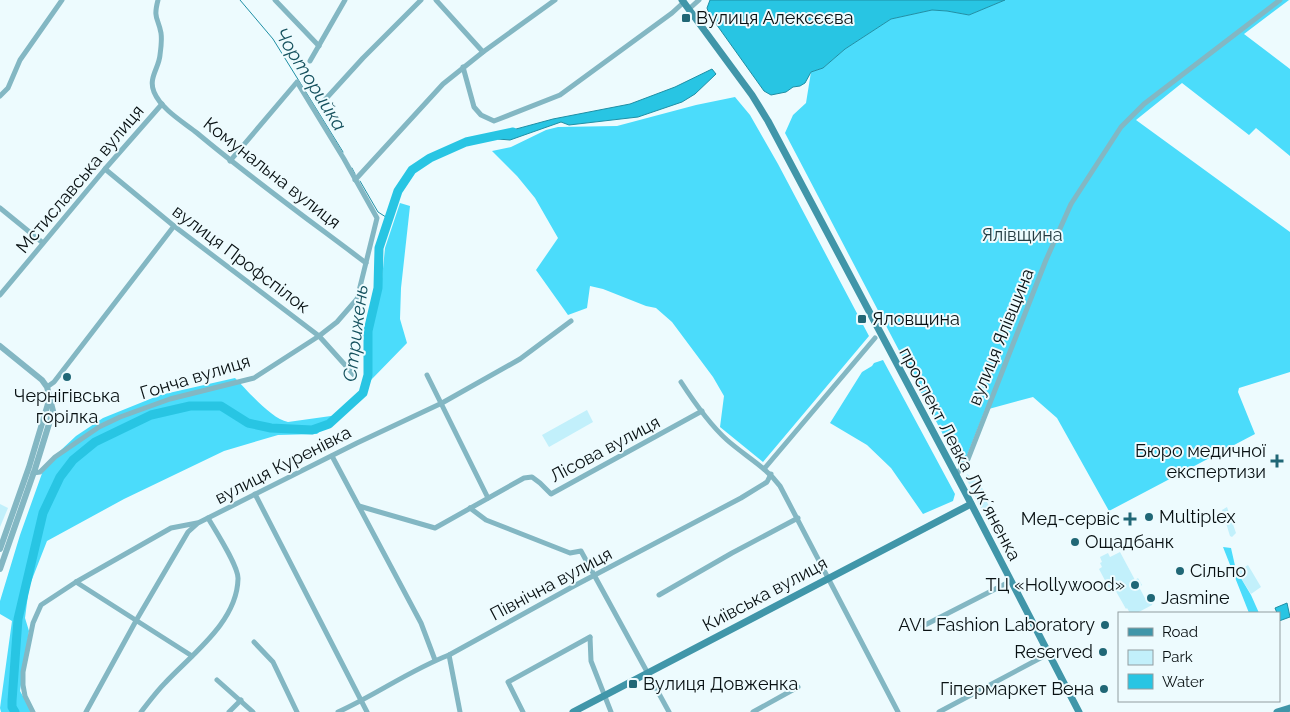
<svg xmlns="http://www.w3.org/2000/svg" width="1290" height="712" font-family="Raleway,sans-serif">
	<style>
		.green { fill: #c2f0fb }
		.forest { fill: #4bdcfb }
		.water { fill: #28c5e3; stroke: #1f8fa5 }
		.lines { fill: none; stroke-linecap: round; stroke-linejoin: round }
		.stream { stroke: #1f8fa5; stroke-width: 1 }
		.river { stroke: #28c5e3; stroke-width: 9 }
		.minor { stroke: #83b7c3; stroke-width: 5 }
		.tertiary { stroke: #83b7c3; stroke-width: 6 }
		.secondary { stroke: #4096a9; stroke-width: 7 }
		.poi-dot { fill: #206776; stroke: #edfbfe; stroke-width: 2 }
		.labels { text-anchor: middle; stroke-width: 4; stroke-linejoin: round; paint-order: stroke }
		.poi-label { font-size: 18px; fill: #091113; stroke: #edfbfe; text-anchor: start }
		.street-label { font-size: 18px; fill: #091113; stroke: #edfbfe }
		.park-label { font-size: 18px; fill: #243c42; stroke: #edfbfe }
		.water-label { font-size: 19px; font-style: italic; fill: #15515e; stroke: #edfbfe }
	</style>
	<rect width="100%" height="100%" fill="#edfbfe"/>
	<g class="green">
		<polygon points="587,410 593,422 549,447 542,435"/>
		<polygon points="967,474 977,482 987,494 986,495 989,501 987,502 989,506 987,516 983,512 966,478"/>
		<polygon points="0,504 8,508 0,527"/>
		<polygon points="1227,507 1236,533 1232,537 1230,536 1222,510"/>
		<polygon points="1120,552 1135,580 1138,578 1142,585 1139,587 1147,602 1153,601 1152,605 1137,613 1130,613 1127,608 1126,609 1113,586 1109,588 1099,569 1102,567 1100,563 1102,562 1100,557 1108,553 1110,557"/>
		<polygon points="1248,565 1261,587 1251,594 1237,572"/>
	</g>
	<g class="forest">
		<polygon points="1005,0 1289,0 1244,34 1290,69 1290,156 1256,128 1249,135 1182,83 1136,120 1290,232 1290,372 1239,388 1238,392 1255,434 1109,511 1057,418 1033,397 985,410 964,463 958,463 785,133 793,115 806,103 811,72 823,68 845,49 891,19 932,10 947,11 969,15"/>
		<polygon points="735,97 750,115 778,164 869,336 763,462 720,427 724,396 713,377 672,322 656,308 646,306 603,289 590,286 587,308 568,315 536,270 558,238 535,198 517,176 492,151 511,147 546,130 558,127 617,126 696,105"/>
		<polygon points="400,203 410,206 401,288 400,319 407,343 371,380 371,327 381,289 385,248"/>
		<polygon points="883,360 955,494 953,501 923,514 891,468 867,445 830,423 862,372 872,366 874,363"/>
		<path d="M235,378C248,391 271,419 288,422L338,415L317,434L278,435L224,451L124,499L47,541L29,587L25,618L29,631L20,691L32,712H1L0,708L12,621L0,614V601L20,535L45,465L76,436L103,418L160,395Z"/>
		<polygon points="1223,547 1231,548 1236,570 1251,595 1259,613 1249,613"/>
	</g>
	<g class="water">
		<polygon points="710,0 1005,0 969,15 947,11 932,10 891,19 845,49 823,68 811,72 805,83 800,86 793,87 786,92 771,95 764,91 709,14 707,8"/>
		<polygon points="712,69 716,74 695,94 682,102 638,117 569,125 561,122 510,140 498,139 505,132 553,119 630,104 675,87"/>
		<polygon points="1287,603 1290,617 1279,621 1279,613 1277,613 1275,608"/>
	</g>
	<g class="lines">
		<g class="stream">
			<polyline points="240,0 273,39 343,152"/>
			<polyline points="352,168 355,174"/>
			<polyline points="360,181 378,212 389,219"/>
		</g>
		<polyline class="river" points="15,712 12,707 12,701 18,619 43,513 60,477 73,460 95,442 151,415 190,406 221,406 248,423 271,428 312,430 329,424 363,393 368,375 368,331 378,288 379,248 398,191 412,170 430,158 466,142 513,132"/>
		<g class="minor">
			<path d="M158,0C153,19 158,17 161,33C162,40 161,48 160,55C159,68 148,78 154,92C161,109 183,122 197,133C252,179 309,220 366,263"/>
			<polyline points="275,0 319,46"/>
			<polyline points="436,0 483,52"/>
			<polyline points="689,9 699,0"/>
			<polyline points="310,61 345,0"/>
			<polyline points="463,67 474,107 481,115 494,121 560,95 672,13 684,2"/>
			<polyline points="0,96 8,88 20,60 62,0"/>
			<polyline points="322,103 363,58 421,0"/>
			<polyline points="105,169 174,226 319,336 355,376"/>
			<polyline points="355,180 443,84 483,52 555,0"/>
			<polyline points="0,208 43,243"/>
			<polyline points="0,295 105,169 162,104"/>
			<polyline points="427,375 488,498"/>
			<path d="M681,382C694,402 709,424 727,440C745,456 766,467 780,486L898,712"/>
			<polyline points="47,387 54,382 174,226"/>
			<polyline points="332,456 421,623 435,660"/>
			<polyline points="764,469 875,338"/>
			<polyline points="33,473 40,472 55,457 99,427 120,417 170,399 254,378 319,336 337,322 357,299 377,218 344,159 297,82 230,161"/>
			<polyline points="956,475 968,459 1046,260 1071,204 1121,127 1144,104 1280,0"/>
			<polyline points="255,494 367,712"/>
			<polyline points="359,506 435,528 524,478 532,477 540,483 551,494 702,411"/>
			<polyline points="470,508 486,520 570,553 581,551 669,712"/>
			<polyline points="76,582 192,656"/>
			<polyline points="659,595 732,553 798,518"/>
			<polyline points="923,626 1011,581"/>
			<polyline points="590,637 591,661 611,712"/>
			<polyline points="254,642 273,662 297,712"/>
			<polyline points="449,655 460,712"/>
			<polyline points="217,680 253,712"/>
			<polyline points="33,712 25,696 23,685 23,672 33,623 41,605 76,582 171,528 197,523"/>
			<polyline points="86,712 137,619 188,532 198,523 357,443 442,403 520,359 571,321"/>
			<path d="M141,712C149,702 156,692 165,683C192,654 237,622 238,579C239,567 215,530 208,518"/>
			<polyline points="229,712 241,700"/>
			<path d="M338,712C376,695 410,670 449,655L572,587L741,498L767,482L771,474"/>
			<polyline points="523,712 508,682 590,637"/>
			<polyline points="753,712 798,687"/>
			<polyline points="939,712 1048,654"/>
		</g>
		<g class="tertiary">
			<polyline points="0,346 42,380 47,387 53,411 35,469 0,569"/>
			<polyline points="0,549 29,467 50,397"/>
		</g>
		<g class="secondary">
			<polyline points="682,0 752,95 768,121 964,490 1079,712"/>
			<polyline points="573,712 971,504"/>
			<polyline points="1277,712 1290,708"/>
		</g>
	</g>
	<g class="poi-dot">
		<rect x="681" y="13" width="10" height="10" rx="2.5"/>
		<rect x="857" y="314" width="10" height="10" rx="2.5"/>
		<circle cx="67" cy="377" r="5"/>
		<path d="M1274.5 453.5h5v5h5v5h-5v5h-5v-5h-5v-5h5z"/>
		<circle cx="1149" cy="517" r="5"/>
		<path d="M1127.5 511.5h5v5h5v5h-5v5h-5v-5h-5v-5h5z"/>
		<circle cx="1075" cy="542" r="5"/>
		<circle cx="1180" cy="571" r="5"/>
		<circle cx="1135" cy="585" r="5"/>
		<circle cx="1151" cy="598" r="5"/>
		<circle cx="1105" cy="625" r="5"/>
		<circle cx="1103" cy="652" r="5"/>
		<rect x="628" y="679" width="10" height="10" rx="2.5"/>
		<circle cx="1104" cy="689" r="5"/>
	</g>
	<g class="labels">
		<g class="poi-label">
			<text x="696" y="24">Вулиця Алексєєва</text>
			<text x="872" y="325">Яловщина</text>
			<text x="67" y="402" text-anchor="middle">Чернігівська<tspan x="67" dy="21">горілка</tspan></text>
			<text x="1266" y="457" text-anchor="end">Бюро медичної<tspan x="1266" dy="21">експертизи</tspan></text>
			<text x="1159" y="523">Multiplex</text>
			<text x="1120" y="525" text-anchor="end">Мед-сервіс</text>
			<text x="1085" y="548">Ощадбанк</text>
			<text x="1190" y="577">Сільпо</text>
			<text x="1125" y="591" text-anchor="end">ТЦ «Hollywood»</text>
			<text x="1161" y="604">Jasmine</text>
			<text x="1095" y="631" text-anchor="end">AVL Fashion Laboratory</text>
			<text x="1093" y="658" text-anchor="end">Reserved</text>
			<text x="643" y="690">Вулиця Довженка</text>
			<text x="1094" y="695" text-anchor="end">Гіпермаркет Вена</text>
		</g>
		<g class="street-label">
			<text transform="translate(272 173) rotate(38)" y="6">Комунальна вулиця</text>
			<text transform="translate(80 179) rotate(-50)" y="6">Мстиславська вулиця</text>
			<text transform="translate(241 259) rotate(37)" y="6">вулиця Профспілок</text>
			<text transform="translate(1001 337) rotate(-68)" y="6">вулиця Ялівщина</text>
			<text transform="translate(195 377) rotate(-17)" y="6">Гонча вулиця</text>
			<text transform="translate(605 449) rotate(-28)" y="6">Лісова вулиця</text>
			<text transform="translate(960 454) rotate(62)" y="6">проспект Левка Лукʼяненка</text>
			<text transform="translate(283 465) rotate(-27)" y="6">вулиця Куренівка</text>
			<text transform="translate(551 584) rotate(-28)" y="6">Північна вулиця</text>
			<text transform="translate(765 594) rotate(-28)" y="6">Київська вулиця</text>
		</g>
		<g class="park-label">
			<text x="1022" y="241">Ялівщина</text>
		</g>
		<g class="water-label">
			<text transform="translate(311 79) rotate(58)" y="7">Чорторийка</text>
			<text transform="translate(355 333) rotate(-83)" y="7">Стрижень</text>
		</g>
	</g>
	<rect x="1118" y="612" width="162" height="90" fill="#edfbfe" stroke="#929da0"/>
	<rect x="1128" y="628" width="25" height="8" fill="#4096a9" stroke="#929da0"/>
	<text x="1162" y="637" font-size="15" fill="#091113">Road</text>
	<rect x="1128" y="650" width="25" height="15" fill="#c2f0fb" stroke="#929da0"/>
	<text x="1162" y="662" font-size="15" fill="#091113">Park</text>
	<rect x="1128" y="674" width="25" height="15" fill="#28c5e3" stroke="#929da0"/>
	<text x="1162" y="687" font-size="15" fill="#091113">Water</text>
</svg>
